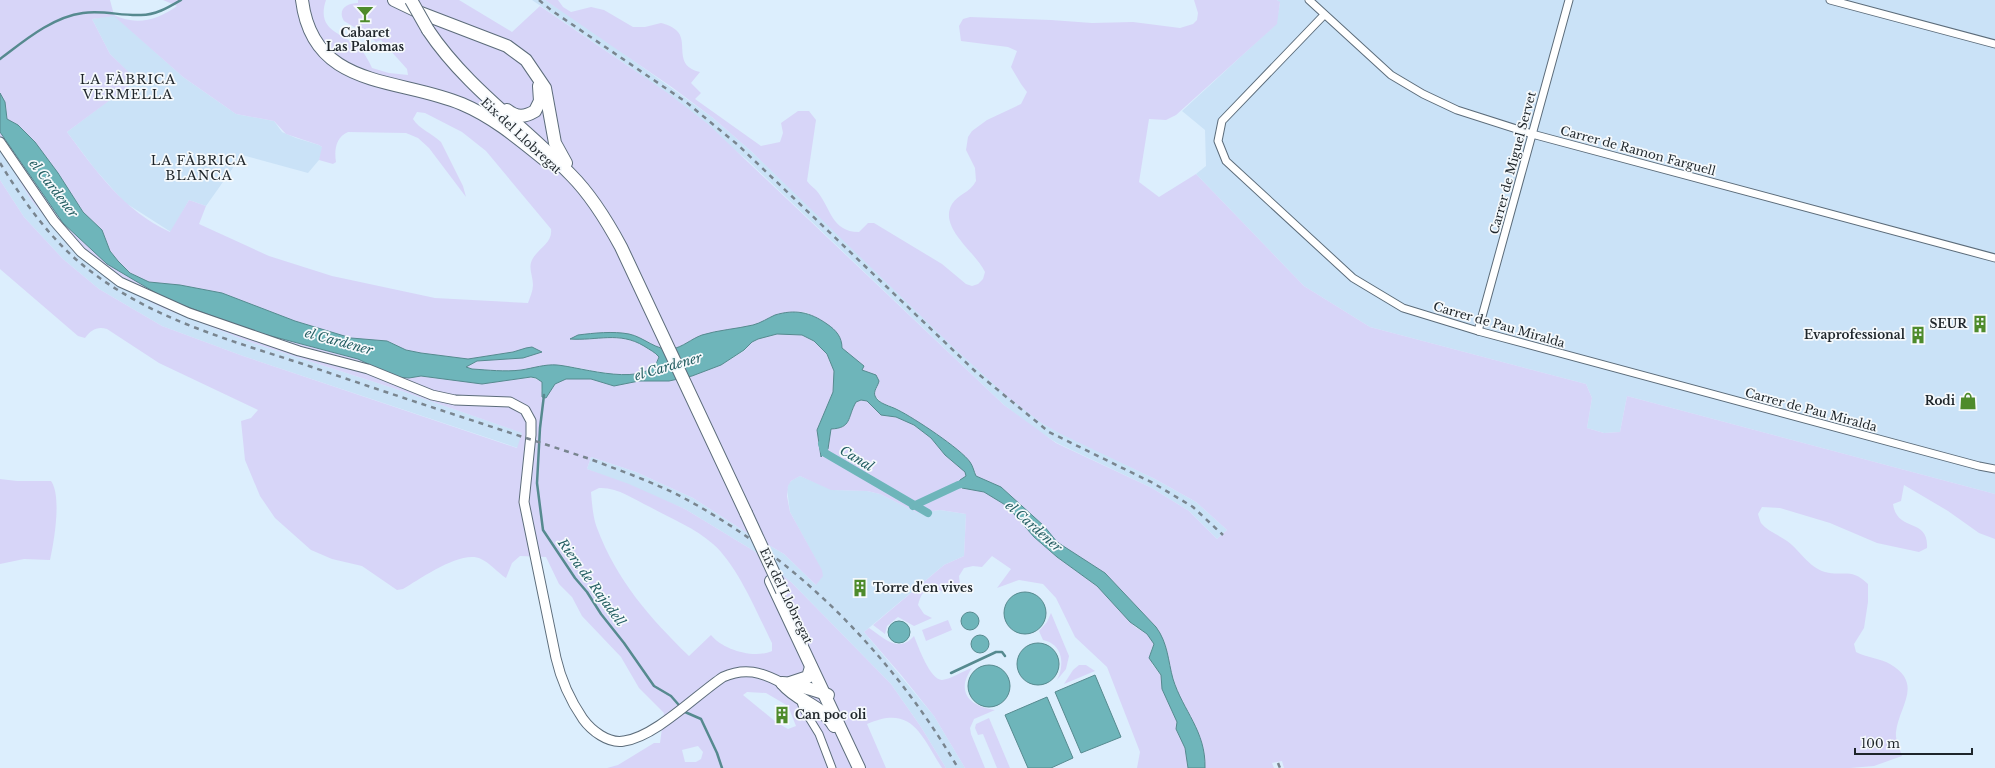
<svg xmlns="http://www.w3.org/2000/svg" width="1995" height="768" font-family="'Libre Baskerville',serif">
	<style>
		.built { fill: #cae2f7 }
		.green { fill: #d7d5f8; fill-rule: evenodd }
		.water { fill: #6eb5ba; stroke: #568a8f }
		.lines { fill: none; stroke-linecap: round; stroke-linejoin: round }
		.stream { stroke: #568a8f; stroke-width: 2.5 }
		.canal { stroke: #6eb5ba; stroke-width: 8 }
		.minor-casing { stroke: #5c6c7a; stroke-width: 9 }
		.tertiary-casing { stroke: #5c6c7a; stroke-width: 11 }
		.trunk-casing { stroke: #5c6c7a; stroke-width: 14 }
		.minor { stroke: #fff; stroke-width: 7 }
		.tertiary { stroke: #fff; stroke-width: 9 }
		.trunk { stroke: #fff; stroke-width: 12 }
		.rail { stroke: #79858f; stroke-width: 2.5; stroke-dasharray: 5 5; stroke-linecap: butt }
		.trunk-bridge-casing { stroke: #5c6c7a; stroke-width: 14; stroke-linecap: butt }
		.trunk-bridge { stroke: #fff; stroke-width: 12 }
		.labels { text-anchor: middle; stroke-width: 3.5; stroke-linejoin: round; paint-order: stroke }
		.poi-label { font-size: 12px; font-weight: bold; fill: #1e252a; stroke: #f5f9fc; text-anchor: end }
		.street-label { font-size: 12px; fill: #1e252a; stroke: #f5f9fc }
		.neighbourhood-label { font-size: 13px; letter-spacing: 1px; fill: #1e252a; stroke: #f5f9fc }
		.water-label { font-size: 13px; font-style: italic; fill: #235e62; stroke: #f5f9fc }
	</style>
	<rect width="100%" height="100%" fill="#dceefd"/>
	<g class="built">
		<polygon points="532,0 545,0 591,30 713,118 752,152 859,254 1043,424 1155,479 1196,502 1227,530 1217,539 1189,511 1152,488 1057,443 1038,431 1004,405 746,159 631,68"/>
		<polygon points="1277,0 1995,0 1995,494 1627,396 1620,432 1604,433 1587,428 1592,398 1586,384 1370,327 1304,286 1196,174 1206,166 1205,130 1182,111 1276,24 1280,3"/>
		<polygon points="114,15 183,77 236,114 274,121 282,132 296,138 319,145 322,147 322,152 319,160 308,173 242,155 206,206 189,200 171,232 124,202 94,168 67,132 136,80 110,54 92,19"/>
		<polygon points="0,149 32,201 72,250 165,309 253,343 399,390 523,433 518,448 243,356 162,326 99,289 63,259 24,217 0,180"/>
		<polygon points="591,457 636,472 693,498 744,531 784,554 816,585 816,560 790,512 787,489 789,483 794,479 800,476 834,490 867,491 880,494 918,513 940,510 966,514 964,556 944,565 864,632 934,716 965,768 946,768 921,727 891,684 792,583 754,551 685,509 587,469"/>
	</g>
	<g class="green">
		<path d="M0,0H110L114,15C136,26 158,20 177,6L163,0H326C315,33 345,32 361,50C366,55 369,62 372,68L389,73L408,75L407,69L381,40L376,42L363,29L354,27L344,21C337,9 347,3 358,3V0H459L512,32L540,6L669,94L708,124L1004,405L1056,443L1152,488L1189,511L1217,539L1227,530L1196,502L1155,479L1061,434L1043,424L1008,397L953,347L752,152L713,118L673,88L545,0H558L563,7L571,12L591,7L604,10L633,27H645L661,23C666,24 674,27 678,32C688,44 673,66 700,72L691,83L701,93L695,99L761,146L780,142L783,133L781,123L798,111H809L816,120L807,181C810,185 813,187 816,190C831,207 831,232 859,232L868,223H874L942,264L966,284L972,286L978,284L983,279L985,272C976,252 938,228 952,204C958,194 970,193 976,181L975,168L966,150L968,137L972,131L987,120L1021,104L1027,92L1021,84L1011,67L1017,51L1008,47L961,41L959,26L963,19L970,17L1051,20L1092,23L1133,22L1180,28L1193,24L1197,20L1198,13L1194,0H1277L1280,2L1277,24L1176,115L1166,120L1149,119L1139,182L1159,197L1196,174L1304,286L1370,327L1586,384L1592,398L1587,428L1604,433L1620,432L1627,396L1995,494V539L1979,533L1948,511L1904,485L1901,501L1893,504C1897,533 1929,517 1927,548L1919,552L1877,543L1830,523L1780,508L1762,507L1758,514C1759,517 1760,521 1761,523C1767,531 1779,535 1787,541C1800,550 1808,567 1825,572C1842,577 1851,567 1868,584V602L1864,628L1854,644L1856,652C1867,658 1880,658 1890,664C1924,684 1899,706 1896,732C1895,740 1900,749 1902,756L1874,766L1850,768H1284L1282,761L1272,763L1274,768H1205C1206,731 1183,711 1173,679C1168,661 1168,643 1156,627L1105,573L1056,542L1044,526L1001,487L976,476L970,462L951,445L920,423L898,409L882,403L874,395L875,391L878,385L862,370L864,366L841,348L808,313C785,308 773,320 753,325C734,329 713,331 696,338C688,341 681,348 671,349C655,351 644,336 629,334C612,331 594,333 578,335L571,339C599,341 618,330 644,346C650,350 655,352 659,357C649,391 581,365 557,365C545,365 533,368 521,370C505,372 488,370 472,369L466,367L477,361L523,358L526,348L513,352L468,359L421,353L406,350L387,341L351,338L295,321L222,293L180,285L149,282L130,273L118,261L110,251L102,230L83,212L58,173L35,142L18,125L7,119L5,102L0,93ZM114,16L183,77L236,114L274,121L286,134L319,145L322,147L319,160L333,164L336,162C334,150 336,137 348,132L406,133L418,138L429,148L466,197L463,186L441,142C433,134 419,129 413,119L417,112L425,113L462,132L486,151L551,229C553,243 538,248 532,260C528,268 533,276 533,285C533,291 530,297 528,303L435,298L332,276L269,256L199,224L206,206L189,200L170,232C124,211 96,171 67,132L137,80L110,54L92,19Z"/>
		<path d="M0,132L63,223L107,264L256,332L358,359L409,378L421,376C449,378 478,382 506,380C519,380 530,373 542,382L541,391L546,398L555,384L566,379H591L614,386L639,381H669L692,376L721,365L744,351L752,342L758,339L777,334L802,335L814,341L827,354L834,371L833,392L817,430L821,456L828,449L831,429C852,428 847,418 856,402L861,400H867L881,415L896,417L914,425L931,438L945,455L966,472V476L960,480L962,488L984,492L1007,506L1057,557L1097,586L1135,627L1147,634L1154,644L1151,650L1152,664L1161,675L1162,689L1177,722L1176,729L1185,748L1188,768H1137L1140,752L1107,667L1075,637L1056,598L1043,584L1019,580L997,588L1011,569L992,556L982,567L973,566L964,568L959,576L960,586L945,593C929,584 922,589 918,605L924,614L932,618L914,626L898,617L887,626L885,634L873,625L944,565L964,556L966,514L940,510L918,513L880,494L867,491L831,490L800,476L791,481L788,486L787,496L790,512L822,570L823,576L816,585L784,554L744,531L693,498L636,472L591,457L587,469L629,484L685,509L754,551L792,583L891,684L921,727L946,768H942C921,735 912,704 867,724L886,768H607L618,765L654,743H660L664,713L639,688L621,657L582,616L572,597L559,584L546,557L520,556L512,563L506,578C497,572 490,563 481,559C462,549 420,579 403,589L397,590L362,566L332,559L311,550L275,518L260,496L245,460L241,421L251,418L258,410L159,363L107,329C97,326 91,330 85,338L78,336L0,269V180L24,217L63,259L99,289L162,326L243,356L517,448L522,433L399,390L253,343L165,309L126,290L72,250L32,201L0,149ZM599,488C618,487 633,499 650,507C670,518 695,528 713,544C738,566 757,613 772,643V651C754,659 723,650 711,635L689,656C650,618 617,581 597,528C593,518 592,504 591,492ZM747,692L766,693L788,706L796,726L788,729L776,722L743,695ZM698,746L703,752L701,759L696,762H685L682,750Z"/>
		<path d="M0,479L17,481H51C62,496 54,542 50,560L24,559L0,564Z"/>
		<path d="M1051,613L1069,656L1066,669L1057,680C1065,665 1063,644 1043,640L1039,631L1047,622Z"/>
		<polygon points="948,620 952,630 926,641 922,630"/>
		<path d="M869,628C884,638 898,654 914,636C918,646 930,680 942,680C951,679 963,671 972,668C955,692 970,707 995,710L974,719L970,728L971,734L985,768H965L934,716L902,676L864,632Z"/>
		<polygon points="1079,665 1086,665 1095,671 1064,684 1073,670"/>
		<polygon points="989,718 1010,768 997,768 983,734 978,735 975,728 976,724"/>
	</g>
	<g class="water">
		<path d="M0,93L5,102L7,119L18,125L35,142L58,173L83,212L102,230L110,251L118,261L130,273L149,282L180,285L222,293L295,321L351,338L387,341L406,350L421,353L468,359L513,352L526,348L532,347L542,352L523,358L477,361L466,367L472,369C488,370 505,372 521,370C534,368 545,364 557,365C581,367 650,390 659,357C655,352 650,350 644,346C619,331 597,341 570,339L578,335C594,333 613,331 629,334C644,337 656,351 672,349C683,347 691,339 702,335C718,330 736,329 753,325C761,323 768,318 775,315C795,309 810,312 827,324C836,330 842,337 842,348L864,366L862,370L876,375L879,381C878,386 873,391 875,396C878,404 891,406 898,410C914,418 961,449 970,462C973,466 974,472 976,476L1001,487L1044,526L1057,542L1105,573L1156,627C1168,643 1168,661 1173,679C1183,711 1206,731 1205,768H1188L1185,748L1176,729L1177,722L1162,689L1161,675L1149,658L1154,644L1147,634L1130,622L1097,586L1057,557L1034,537L1007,506L984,492L962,488L959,483L960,480L966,476L965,472L945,455L931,438L914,425L896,417L881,415L867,401L861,400L856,402C847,418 852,428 831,429L828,449L821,457L817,430L833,392L834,371L827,354L814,341L802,335L777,334L758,339L752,342L744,350L721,365L692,376L669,381H639L614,386L591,379H566L555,384L546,398L542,397V382L536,378L531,377L482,384L421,376L409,378L395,377L358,359L256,332L166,299L107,264L63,223L0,132Z"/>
		<circle cx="1025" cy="613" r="21"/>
		<circle cx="970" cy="621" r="9"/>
		<circle cx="899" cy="632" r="11"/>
		<circle cx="980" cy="644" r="9"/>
		<circle cx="1038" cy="664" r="21"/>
		<circle cx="989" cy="686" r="21"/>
		<polygon points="1095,675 1121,737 1081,753 1055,692"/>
		<polygon points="1047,697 1073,758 1051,768 1028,768 1005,715"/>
	</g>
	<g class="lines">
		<g class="stream">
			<path d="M0,59C24,41 52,17 83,13C103,10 121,16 141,15C156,15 169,7 181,0"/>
			<polyline points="544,395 540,428 537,483 543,530 575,578 587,592 601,614 624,643 654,686 671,696 685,712 701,719 717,753 722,768"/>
			<polyline points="951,673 996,652 1002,652 1005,656"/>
		</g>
		<g class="canal">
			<polyline points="822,444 825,453 928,513"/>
			<polyline points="913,506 958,485 969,482"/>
		</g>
		<g class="minor-casing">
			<g id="minor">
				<polyline points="1309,0 1391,75 1423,94 1457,110 1532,134 1995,258"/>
				<polyline points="1830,0 1995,44"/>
				<polyline points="1324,15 1222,121 1218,141 1226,161 1353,278 1403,308 1478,331 1979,466 1995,469"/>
				<polyline points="1478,331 1569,0"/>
				<polyline points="800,699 803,708 819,734 832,768"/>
			</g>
		</g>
		<g class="tertiary-casing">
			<path id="tertiary" d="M0,142L54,221L81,252L120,282L189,313L299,351L368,369L432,395L455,400L510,402L525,410L531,421V435L524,502L556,658C561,680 570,700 583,719C591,730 608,744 624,741C655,737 696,695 723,677C745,667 761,672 782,683"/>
		</g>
		<g class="trunk-casing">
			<g id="trunk">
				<path d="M302,0C313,90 398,77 462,104C493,117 519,139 545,160"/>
				<polyline points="394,0 421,13 507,46 526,60 545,88 555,143 566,163"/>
				<path d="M428,30C466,87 524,126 571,175C592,196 607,221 621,247L746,513"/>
				<path d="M507,110C517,118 525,117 535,111L540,101L539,86"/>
				<polyline points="771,581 859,768"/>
				<path d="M782,683C790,683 820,691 828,695"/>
				<polyline points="790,683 808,677 811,667"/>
				<path d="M783,684C797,701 823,706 834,726"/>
			</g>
		</g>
		<use href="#minor" class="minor"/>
		<use href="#tertiary" class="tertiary"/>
		<use href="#trunk" class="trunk"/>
		<g class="rail">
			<polyline points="539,0 551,10 686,102 738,145 976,372 1049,432 1153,483 1193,507 1223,535"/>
			<path d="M0,163C24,202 52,242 89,270C153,320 233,341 309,366C402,398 496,428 590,459C621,471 653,482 682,497C798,559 892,655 958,768"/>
			<polyline points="1278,763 1280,768"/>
		</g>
		<g class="trunk-bridge-casing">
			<g id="trunk-bridge">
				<polyline points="411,0 428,30"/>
				<polyline points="746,513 782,591"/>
			</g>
		</g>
		<use href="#trunk-bridge" class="trunk-bridge"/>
	</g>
	<defs>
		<g id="bar-bare" transform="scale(1.38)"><path d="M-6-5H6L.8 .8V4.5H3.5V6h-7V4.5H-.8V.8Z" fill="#4e8b2b" stroke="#f5f9fc" stroke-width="2.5" paint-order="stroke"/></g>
		<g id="building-bare" transform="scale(1.38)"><path d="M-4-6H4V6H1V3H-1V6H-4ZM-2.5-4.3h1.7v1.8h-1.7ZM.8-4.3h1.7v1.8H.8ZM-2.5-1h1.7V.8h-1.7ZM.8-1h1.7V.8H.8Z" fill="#4e8b2b" stroke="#f5f9fc" stroke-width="2.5" paint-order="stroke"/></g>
		<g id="shop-bare" transform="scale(1.38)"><path d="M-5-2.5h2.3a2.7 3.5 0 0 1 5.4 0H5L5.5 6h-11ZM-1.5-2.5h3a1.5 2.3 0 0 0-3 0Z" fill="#4e8b2b" stroke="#f5f9fc" stroke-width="2.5" paint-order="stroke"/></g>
	</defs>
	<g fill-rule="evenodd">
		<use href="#bar-bare" x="365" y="14"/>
		<use href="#building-bare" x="1980" y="324"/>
		<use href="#building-bare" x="1918" y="335"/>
		<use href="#shop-bare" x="1968" y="401"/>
		<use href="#building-bare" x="860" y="588"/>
		<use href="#building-bare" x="782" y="715"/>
	</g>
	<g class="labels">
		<g class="poi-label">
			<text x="365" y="37" text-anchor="middle">Cabaret<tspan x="365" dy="14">Las Palomas</tspan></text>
			<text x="1967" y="328">SEUR</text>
			<text x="1905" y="339">Evaprofessional</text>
			<text x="1955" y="405">Rodi</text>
			<text x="873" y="592" text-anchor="start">Torre d'en vives</text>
			<text x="795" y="719" text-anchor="start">Can poc oli</text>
		</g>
		<g class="street-label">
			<text transform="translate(521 136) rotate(43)" y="4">Eix del Llobregat</text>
			<text transform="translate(1638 151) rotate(15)" y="4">Carrer de Ramon Farguell</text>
			<text transform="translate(1513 163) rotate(-75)" y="4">Carrer de Miguel Servet</text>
			<text transform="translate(1499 325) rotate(16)" y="4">Carrer de Pau Miralda</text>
			<text transform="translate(1811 410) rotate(15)" y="4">Carrer de Pau Miralda</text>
			<text transform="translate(786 596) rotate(64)" y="4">Eix del Llobregat</text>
		</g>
		<g class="neighbourhood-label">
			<text x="128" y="84">LA FÀBRICA<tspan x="128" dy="15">VERMELLA</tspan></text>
			<text x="199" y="165">LA FÀBRICA<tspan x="199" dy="15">BLANCA</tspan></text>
		</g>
		<g class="water-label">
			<text transform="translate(54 188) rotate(52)" y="5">el Cardener</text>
			<text transform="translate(339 341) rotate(15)" y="5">el Cardener</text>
			<text transform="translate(668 366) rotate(-16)" y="5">el Cardener</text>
			<text transform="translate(857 458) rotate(31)" y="5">Canal</text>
			<text transform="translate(1034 526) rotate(41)" y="5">el Cardener</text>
			<text transform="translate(592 582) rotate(54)" y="5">Riera de Rajadell</text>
		</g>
	</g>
	<path d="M1855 748v6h117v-6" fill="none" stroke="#1e252a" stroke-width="2"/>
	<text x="1861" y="748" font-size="12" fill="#1e252a" stroke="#f5f9fc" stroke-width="3" paint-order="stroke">100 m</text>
</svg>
